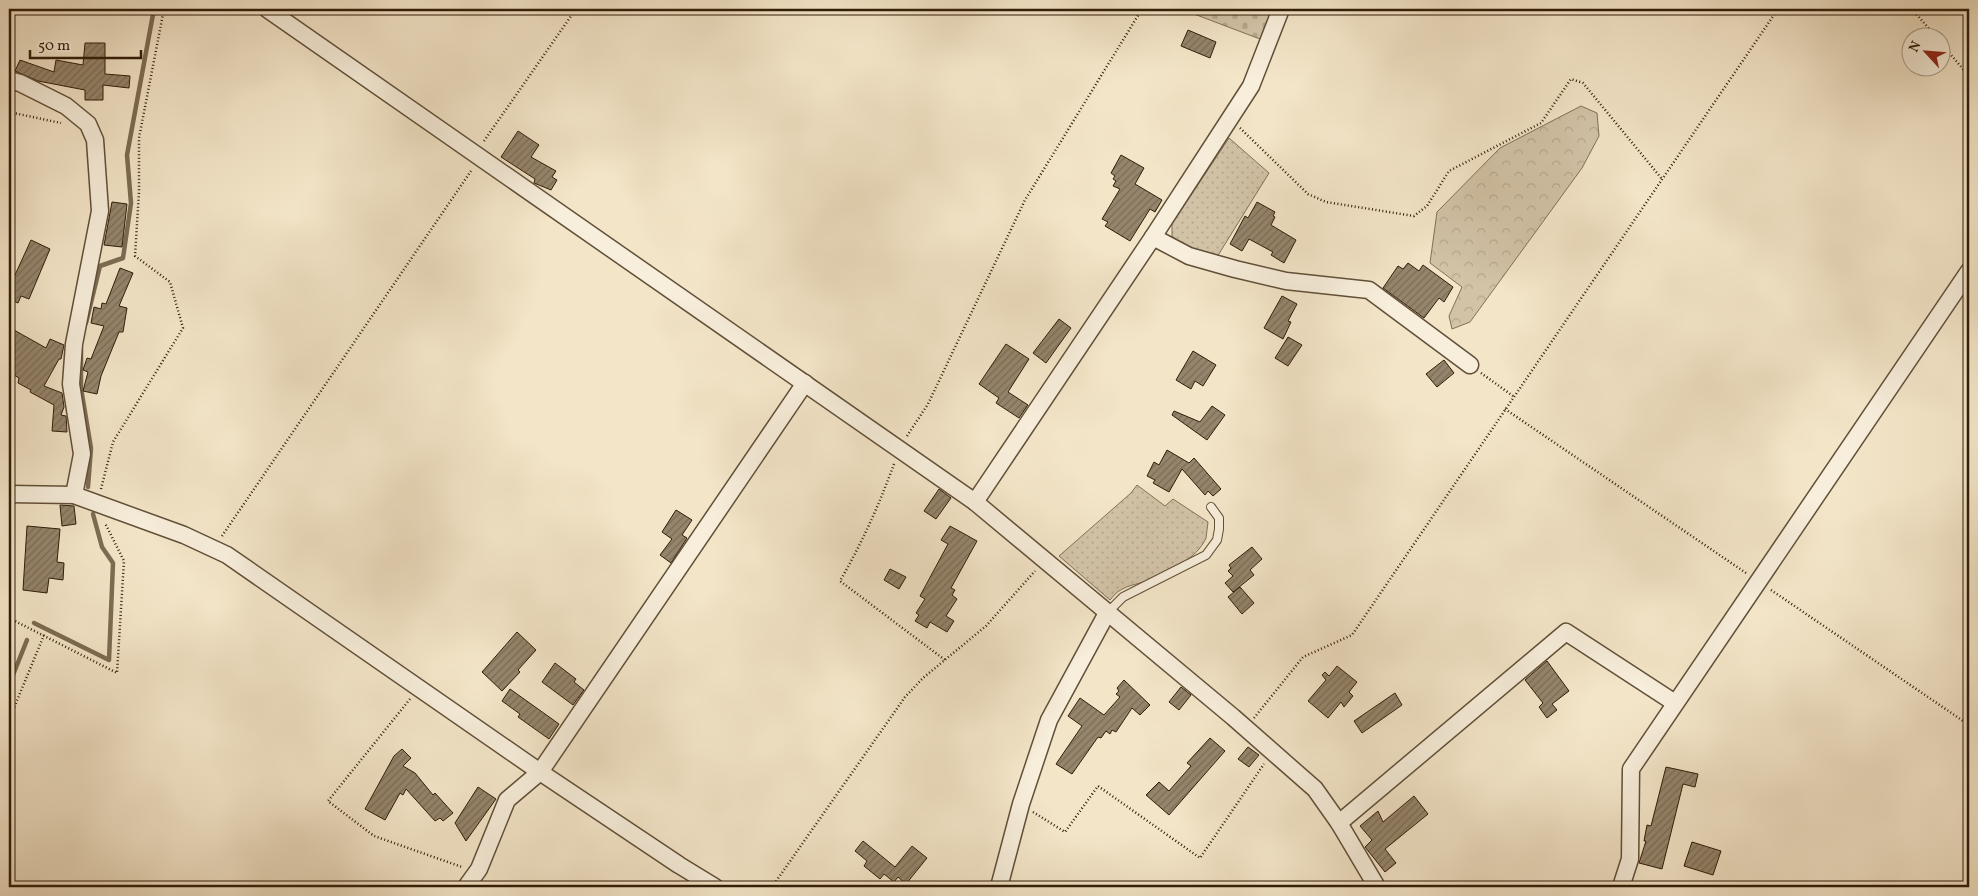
<svg xmlns="http://www.w3.org/2000/svg" width="1978" height="896" font-family="Vollkorn,serif">
	<style>
		.grass { fill: url(#grass-dots); stroke: #817058 }
		.forest { fill: url(#forest-crowns); stroke: #817058 }
		.cemetery { fill: url(#cemetery-stones); stroke: #817058 }
		.lines { fill: none; stroke-linecap: round; stroke-linejoin: round }
		.stream { stroke: #7d6c54; stroke-width: 4.5 }
		.building { fill: url(#building-hatch); stroke: #301d08 }
		.service-casing { stroke: #614f38; stroke-width: 10 }
		.minor-casing { stroke: #614f38; stroke-width: 19 }
		.path { stroke: #301d08; stroke-width: 2.5; stroke-dasharray: 1 2.5; stroke-linecap: butt }
		.service { stroke: #f7eedb; stroke-width: 8 }
		.minor { stroke: #f7eedb; stroke-width: 16 }
	</style>
	<defs>
		<pattern id="grass-dots" width="8" height="8" patternUnits="userSpaceOnUse" patternTransform="scale(1.25)"><rect width="8" height="8" fill="#d2c3a7"/><path d="M2 2h.1M6 6h.1" fill="none" stroke="#b5a78e" stroke-width="1.8" stroke-linecap="round"/></pattern>
		<pattern id="forest-crowns" width="20" height="18" patternUnits="userSpaceOnUse" patternTransform="scale(1.25)"><rect width="20" height="18" fill="#d2c3a7"/><path d="M2 6a3 3 0 1 1 6 0M12 15a3 3 0 1 1 6 0" fill="none" stroke="#b5a78e"/></pattern>
		<pattern id="cemetery-stones" width="16" height="16" patternUnits="userSpaceOnUse" patternTransform="scale(1.25)"><rect width="16" height="16" fill="#d2c3a7"/><path d="M2 7V4a2 2 0 0 1 4 0v3zM10 15v-3a2 2 0 0 1 4 0v3z" fill="#b5a78e"/></pattern>
		<pattern id="building-hatch" width="6" height="6" patternUnits="userSpaceOnUse" patternTransform="scale(1.25)"><rect width="6" height="6" fill="#95856c"/><path d="M-1 1l2-2M0 6l6-6M5 7l2-2" fill="none" stroke="#7a6c57"/></pattern>
	</defs>
	<rect width="100%" height="100%" fill="#f3e5c8"/>
	<filter id="stains"><feTurbulence type="fractalNoise" baseFrequency=".004" numOctaves="4"/><feColorMatrix values="0 0 0 0 .2 0 0 0 0 .09 0 0 0 0 .02 0 0 0 .5 -.17"/></filter>
	<radialGradient id="worn" r=".72"><stop offset=".6" stop-color="#630" stop-opacity="0"/><stop offset="1" stop-color="#630" stop-opacity=".3"/></radialGradient>
	<g class="grass">
		<polygon points="1229,138 1269,173 1217,257 1182,245 1172,236 1172,224"/>
		<path d="M1137,485L1165,506L1173,499L1208,522C1207,527 1207,533 1206,538C1197,559 1167,573 1147,581C1131,586 1120,586 1110,600L1059,556L1131,493Z"/>
	</g>
	<polygon class="forest" points="1581,106 1597,113 1599,136 1582,168 1470,322 1452,329 1449,316 1462,287 1430,263 1437,212 1500,148"/>
	<polygon class="cemetery" points="1199,9 1272,9 1260,39 1194,14"/>
	<g class="lines">
		<g class="stream">
			<polyline points="86,323 100,266 123,258 131,203 127,155 154,9"/>
			<polyline points="81,350 81,388 91,448 88,487"/>
			<polyline points="34,623 109,660 113,563 102,547 93,514"/>
			<polyline points="9,685 27,640"/>
		</g>
	</g>
	<g class="building">
		<polygon points="1188,30 1216,42 1210,58 1181,46"/>
		<polygon points="85,43 105,43 105,74 130,76 129,88 103,85 103,100 85,100 85,90 38,81 15,71 20,60 54,72 56,60 83,65"/>
		<polygon points="518,131 539,145 531,157 556,171 552,177 557,180 551,190 534,183 535,179 501,157"/>
		<polygon points="1121,155 1144,168 1135,184 1162,200 1155,212 1150,209 1130,241 1105,226 1108,222 1102,219 1120,189 1113,186 1116,181 1113,179 1115,176 1111,173"/>
		<polygon points="112,202 127,204 122,247 104,245"/>
		<polygon points="1257,202 1275,212 1273,216 1275,217 1271,225 1296,240 1284,263 1271,255 1273,252 1249,239 1242,251 1230,244 1245,216 1248,218"/>
		<polygon points="31,240 50,249 29,299 21,296 18,303 9,299 9,272 15,275"/>
		<polygon points="1408,263 1419,271 1423,265 1453,287 1444,302 1439,298 1424,318 1383,288 1398,266 1403,269"/>
		<polygon points="120,268 133,273 119,306 127,308 123,332 119,332 101,376 97,394 83,391 88,372 83,370 87,358 91,359 104,326 91,323 94,307 101,309 102,303 106,304"/>
		<polygon points="1282,296 1297,304 1288,321 1291,322 1283,339 1264,328"/>
		<polygon points="1059,319 1071,328 1046,363 1033,353"/>
		<polygon points="14,330 46,348 50,339 64,345 61,359 59,359 44,386 62,393 64,407 61,415 66,416 67,432 52,431 54,405 30,392 31,390 18,383 19,378 9,372 9,339"/>
		<polygon points="1288,337 1302,345 1288,366 1275,358"/>
		<polygon points="1006,344 1029,359 1008,392 1028,405 1019,418 996,403 999,398 979,384"/>
		<polygon points="1193,351 1216,365 1203,386 1195,381 1191,389 1176,380"/>
		<polygon points="1444,360 1454,373 1437,387 1426,374"/>
		<polygon points="1212,406 1225,415 1207,440 1172,415 1174,411 1200,422"/>
		<polygon points="1167,450 1189,463 1194,458 1221,489 1213,496 1208,491 1205,495 1182,469 1169,492 1153,483 1155,480 1147,476 1154,462 1159,465"/>
		<polygon points="939,489 951,498 936,519 924,511"/>
		<polygon points="60,505 74,506 76,524 62,526"/>
		<polygon points="676,510 692,520 682,535 687,538 671,563 660,555 672,539 662,532"/>
		<polygon points="27,526 60,529 57,562 64,563 63,580 49,578 47,593 23,590"/>
		<polygon points="950,526 977,541 951,588 955,590 952,595 957,599 946,616 954,621 947,632 930,622 927,628 915,621 919,615 916,613 925,599 920,596 948,544 941,540"/>
		<polygon points="1252,547 1262,559 1250,570 1254,575 1233,592 1225,583 1233,576 1228,571 1231,568 1229,565"/>
		<polygon points="890,569 906,577 899,589 884,580"/>
		<polygon points="1240,587 1254,603 1242,614 1228,597"/>
		<polygon points="517,632 536,650 518,670 520,672 502,691 482,672"/>
		<polygon points="1547,661 1569,691 1552,704 1557,710 1547,718 1539,707 1543,703 1525,680"/>
		<polygon points="555,663 576,679 574,682 584,690 573,705 542,682"/>
		<polygon points="1337,666 1357,682 1349,692 1353,696 1344,707 1341,702 1328,718 1308,701 1326,680 1322,675 1325,672 1329,676"/>
		<polygon points="1124,680 1150,705 1140,715 1132,708 1116,732 1112,730 1110,734 1106,731 1101,738 1098,737 1072,774 1056,764 1082,726 1068,716 1080,698 1104,715 1120,697 1116,694 1119,691 1117,688"/>
		<polygon points="1181,687 1191,695 1179,710 1169,702"/>
		<polygon points="510,689 559,724 549,739 518,717 520,714 502,701"/>
		<polygon points="1395,693 1402,705 1362,733 1354,721"/>
		<polygon points="1210,738 1225,751 1169,815 1146,795 1159,782 1169,791 1191,766 1187,763"/>
		<polygon points="1248,747 1259,755 1249,767 1238,759"/>
		<polygon points="402,749 411,758 403,766 415,773 433,795 435,793 453,813 443,821 440,818 435,821 406,789 403,795 400,793 385,820 365,809 394,756"/>
		<polygon points="1666,767 1698,774 1695,787 1683,784 1662,869 1639,863 1646,841 1644,841 1647,825 1651,826"/>
		<polygon points="478,787 496,799 466,841 455,823"/>
		<polygon points="1414,796 1428,814 1385,849 1396,863 1385,872 1365,847 1372,840 1360,826 1378,811 1383,822"/>
		<polygon points="863,841 895,867 912,846 927,858 906,884 898,877 894,882 884,874 880,879 864,866 867,861 855,851"/>
		<polygon points="1692,842 1721,851 1713,875 1684,866"/>
	</g>
	<g class="lines">
		<g class="service-casing">
			<polyline id="service" points="1107,613 1123,597 1206,555 1217,540 1219,529 1219,518 1211,507"/>
		</g>
		<g class="minor-casing">
			<g id="minor">
				<polyline points="267,9 975,502 1233,717 1315,789 1339,823 1377,887"/>
				<polyline points="9,80 20,83 66,106 88,124 95,140 100,211 74,344 71,384 82,454 74,495"/>
				<polyline points="1153,237 1189,256 1235,269 1286,281 1369,290 1470,365"/>
				<polyline points="9,494 74,495 184,535 227,555 540,772 679,865 715,887"/>
				<polyline points="975,502 1153,237 1251,86 1281,9"/>
				<polyline points="1339,823 1566,632 1675,703"/>
				<polyline points="466,887 479,869 507,800 540,772 805,383"/>
				<polyline points="999,887 1021,804 1049,720 1107,613"/>
				<polyline points="1621,887 1630,859 1631,769 1969,271"/>
			</g>
		</g>
		<g class="path">
			<polyline points="1912,9 1937,38"/>
			<polyline points="1940,42 1969,76"/>
			<polyline points="9,112 61,123"/>
			<polyline points="1240,128 1308,194 1326,202 1414,216 1427,206 1449,171 1541,123 1571,79 1583,83 1662,179"/>
			<polyline points="484,141 576,9"/>
			<polyline points="1481,373 1513,396"/>
			<polyline points="1505,409 1746,573"/>
			<polyline points="907,436 928,404 1025,200 1142,9"/>
			<path d="M894,464C879,505 862,543 840,581L945,660"/>
			<polyline points="101,489 113,442 183,328 170,282 135,256 139,192 139,138 164,9"/>
			<polyline points="222,536 471,171"/>
			<polyline points="1771,590 1969,725"/>
			<polyline points="9,618 117,673 124,561 105,523"/>
			<polyline points="410,699 328,801 374,836 462,867"/>
			<polyline points="1254,718 1303,657 1352,635 1778,9"/>
			<polyline points="9,720 44,635"/>
			<polyline points="1033,812 1065,832 1098,786 1200,858 1264,764"/>
			<polyline points="772,887 905,697 923,678 986,626 1035,571"/>
		</g>
		<use href="#service" class="service"/>
		<use href="#minor" class="minor"/>
	</g>
	<rect width="1978" height="896" fill="none" stroke="#f3e5c8" stroke-width="30"/>
	<rect x="10" y="10" width="1958" height="876" fill="none" stroke="#301d08" stroke-width="2.5"/>
	<rect x="15" y="15" width="1948" height="866" fill="none" stroke="#301d08"/>
	<g transform="translate(1926 52) rotate(296)"><circle r="24" fill="#f7eedb" stroke="#a79a87"/>
	<path d="M0-4L9 19L0 12L-9 19Z" fill="#8f2418"/>
	<text y="-8" font-size="14" font-weight="bold" text-anchor="middle" fill="#301d08">N</text>
	</g>
	<path d="M30 50v8h111v-8" fill="none" stroke="#301d08" stroke-width="2.5"/>
	<text x="38" y="50" font-size="15" fill="#301d08" stroke="#f7eedb" stroke-width="4" paint-order="stroke">50 m</text>
	<rect width="100%" height="100%" filter="url(#stains)"/>
	<rect width="100%" height="100%" fill="url(#worn)"/>
</svg>
